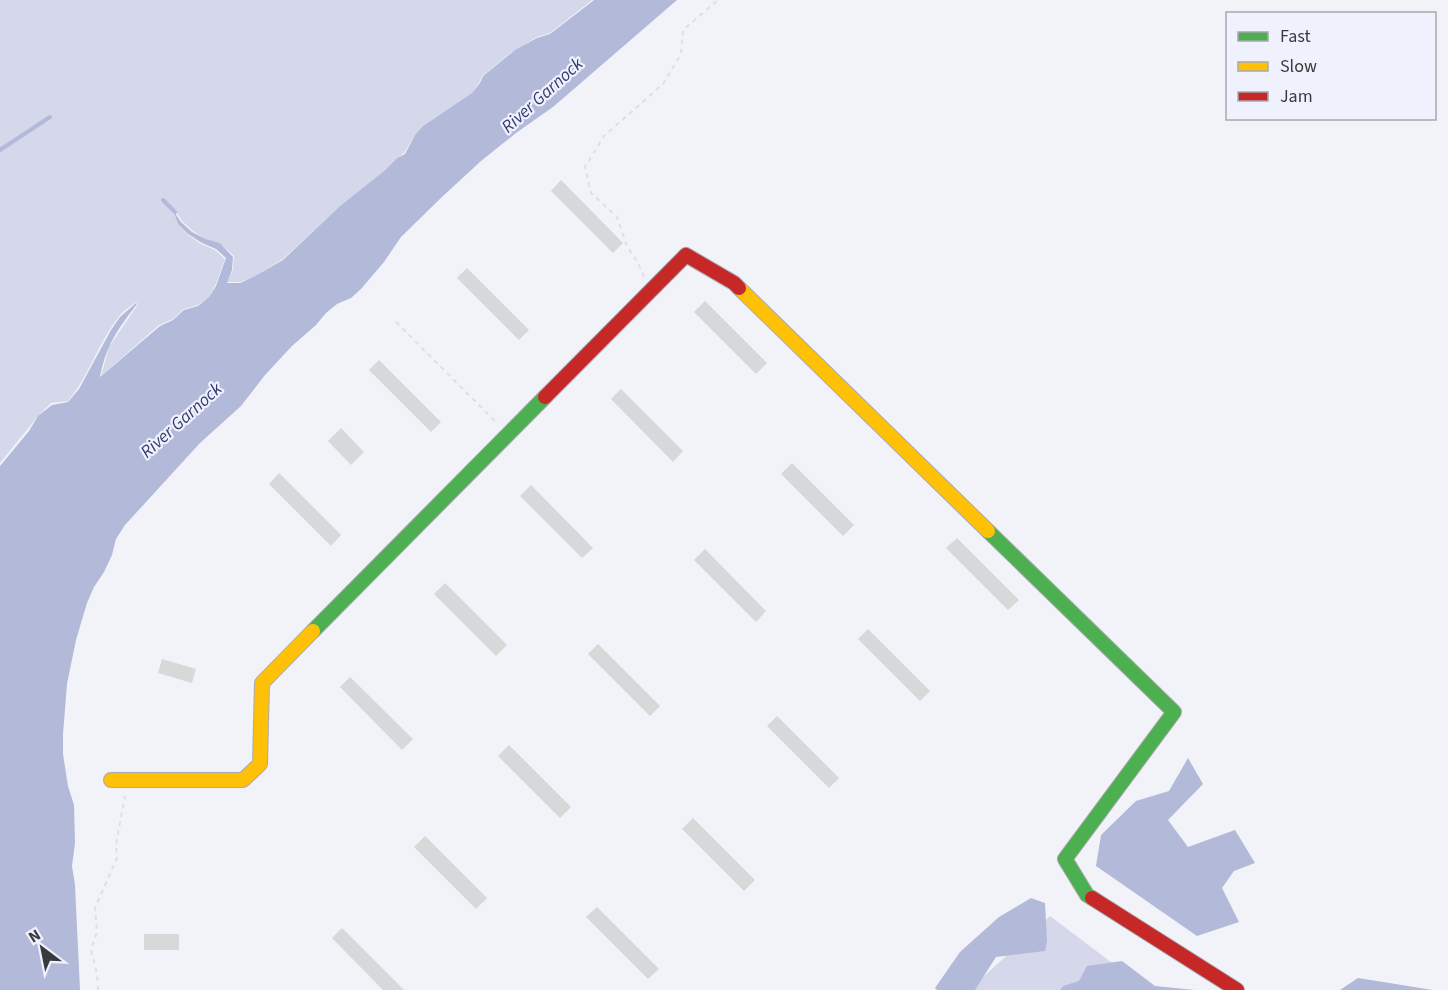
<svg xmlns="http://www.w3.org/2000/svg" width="1448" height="990" font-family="'Source Sans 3',sans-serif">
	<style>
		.green { fill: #d4d8ea }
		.water { fill: #b3b9d9 }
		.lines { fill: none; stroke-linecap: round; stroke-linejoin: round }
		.stream { stroke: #b3b9d9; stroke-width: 4 }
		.building { fill: #d6d8d9 }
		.fast-casing { stroke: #a9a9ae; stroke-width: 16 }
		.slow-casing { stroke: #a9a9ae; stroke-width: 16 }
		.jam-casing { stroke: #a9a9ae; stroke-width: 16 }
		.path { stroke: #dedfe0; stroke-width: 2; stroke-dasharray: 4.5 4.5; stroke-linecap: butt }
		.fast { stroke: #4caf50; stroke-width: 14 }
		.slow { stroke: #ffc107; stroke-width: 14 }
		.jam { stroke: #c62828; stroke-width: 14 }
		.labels { text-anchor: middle; stroke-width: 4.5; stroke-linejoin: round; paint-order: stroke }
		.water-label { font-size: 18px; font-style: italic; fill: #363b73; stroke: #eff1fc }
	</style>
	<rect width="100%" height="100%" fill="#f2f3f9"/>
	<g class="green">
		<path d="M0,0H592L550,33L537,37L509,54L482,76L479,83L472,93L423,126L415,135L404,153L397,158L384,171L340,206L283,259L255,276L240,282H227L233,270L234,256L220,243L206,239L193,231L182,221L174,209L173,210L178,224L188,235L201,244L215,250L225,259L216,284L209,297L198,305L184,309L173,319L159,325L101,376L109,347L138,304L136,302C130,307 122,311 118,318C98,343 89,376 68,401L51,403L38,416L0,463Z"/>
		<polygon points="1050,916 1148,990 969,990"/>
	</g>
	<g class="water">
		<path d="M594,0H677L553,107L516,133L481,161L443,196L401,237L384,262L361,289L351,298L337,304L326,313L316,325L292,346L265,375L241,406L200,443L125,525L116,539L112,555L104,572L94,587L87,603L76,640L67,684L63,734V754L68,786L74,805L75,843L72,866L75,885L80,990H0V466L29,431L38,416L52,405L68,402L79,389L111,330L120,317L136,303L137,304C118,329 106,345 100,377L160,326L173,320L184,310L198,306L209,297L216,286L226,258L216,249L202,243L188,234L178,224L173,210L181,222L192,232L206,239L220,243L233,257L232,270L227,283H240L255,276L283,260L340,206L384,171L397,158L405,154L415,135L423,126L472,93L480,83L483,76L515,50L537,38L550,34Z"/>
		<polygon points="1188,758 1203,784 1168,820 1188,847 1235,830 1255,863 1234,871 1222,888 1239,922 1197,936 1096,866 1101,835 1136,801 1169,791"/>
		<polygon points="1031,898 1045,903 1047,941 1045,951 996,957 975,990 937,990 935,988 960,952 999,917"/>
		<polygon points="1122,961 1155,986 1195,990 1060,990 1063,986 1079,981 1087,966"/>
		<polygon points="1358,978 1433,990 1340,990"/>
	</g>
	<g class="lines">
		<g class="stream">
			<polyline points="0,150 50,117"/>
			<polyline points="163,200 175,212"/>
		</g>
	</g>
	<g class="building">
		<polygon points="561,180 623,243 613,253 551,191"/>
		<polygon points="467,268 529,330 519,340 457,278"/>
		<polygon points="705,301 767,363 756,374 694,312"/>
		<polygon points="379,360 441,422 431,432 369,370"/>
		<polygon points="621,389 683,451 673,462 611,399"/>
		<polygon points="341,428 364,452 351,465 328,441"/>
		<polygon points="792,463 854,525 843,536 781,474"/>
		<polygon points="279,473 341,535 331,546 269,484"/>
		<polygon points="531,485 593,548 582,558 520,496"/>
		<polygon points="957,538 1019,600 1008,610 946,548"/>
		<polygon points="705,549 766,611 756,622 694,560"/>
		<polygon points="445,583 507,645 496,656 434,594"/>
		<polygon points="868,629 930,691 920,701 858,639"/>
		<polygon points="598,644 660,706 650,716 588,654"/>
		<polygon points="162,659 196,669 192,683 158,673"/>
		<polygon points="350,677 413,739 402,750 340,687"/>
		<polygon points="777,716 839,778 829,788 767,726"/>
		<polygon points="509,745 571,807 560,818 498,756"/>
		<polygon points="693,818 755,880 744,891 682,829"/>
		<polygon points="425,836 487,898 476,909 414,847"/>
		<polygon points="597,907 659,969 648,979 586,917"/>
		<polygon points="342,928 404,990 383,990 332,938"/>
		<rect x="144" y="934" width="35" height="16"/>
	</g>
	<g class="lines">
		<g class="fast-casing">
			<g id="fast">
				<polyline points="988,531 1174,712 1065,859 1087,895 1092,898"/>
				<polyline points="313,631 545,397"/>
			</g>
		</g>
		<g class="slow-casing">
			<g id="slow">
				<polyline points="739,288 988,531"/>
				<polyline points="111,780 243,780 260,764 262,683 313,631"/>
			</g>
		</g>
		<g class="jam-casing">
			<g id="jam">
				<polyline points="545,397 686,255 734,283 739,288"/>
				<polyline points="1092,898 1237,990"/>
			</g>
		</g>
		<g class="path">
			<polyline points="644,277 639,265 627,246 617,217 591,193 585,167 604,136 663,84 681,54 683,30 718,0"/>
			<polyline points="396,322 498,424"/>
			<polyline points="98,990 97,974 91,950 97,932 95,908 117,858 116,844 125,796"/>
		</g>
		<use href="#fast" class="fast"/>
		<use href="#slow" class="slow"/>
		<use href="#jam" class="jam"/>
	</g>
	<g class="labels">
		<g class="water-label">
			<text transform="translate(542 95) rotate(-42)" y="6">River Garnock</text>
			<text transform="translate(181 420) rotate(-42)" y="6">River Garnock</text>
		</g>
	</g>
	<rect x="1226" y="12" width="210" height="108" fill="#eff1fc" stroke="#a6a8b0" stroke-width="1.5"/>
	<rect x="1238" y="32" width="30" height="9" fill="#4caf50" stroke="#a6a8b0" stroke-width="1.5"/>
	<text x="1280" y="42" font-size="18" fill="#393a3e">Fast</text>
	<rect x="1238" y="62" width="30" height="9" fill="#ffc107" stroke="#a6a8b0" stroke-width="1.5"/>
	<text x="1280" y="72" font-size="18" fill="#393a3e">Slow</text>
	<rect x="1238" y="92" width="30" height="9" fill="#c62828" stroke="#a6a8b0" stroke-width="1.5"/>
	<text x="1280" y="102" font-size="18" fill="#393a3e">Jam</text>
	<g transform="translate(42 948) rotate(328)" stroke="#eff1fc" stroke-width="4.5" paint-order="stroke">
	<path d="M0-4.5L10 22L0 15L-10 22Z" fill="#393a3e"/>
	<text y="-9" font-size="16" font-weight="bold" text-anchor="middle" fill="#393a3e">N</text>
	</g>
</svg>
